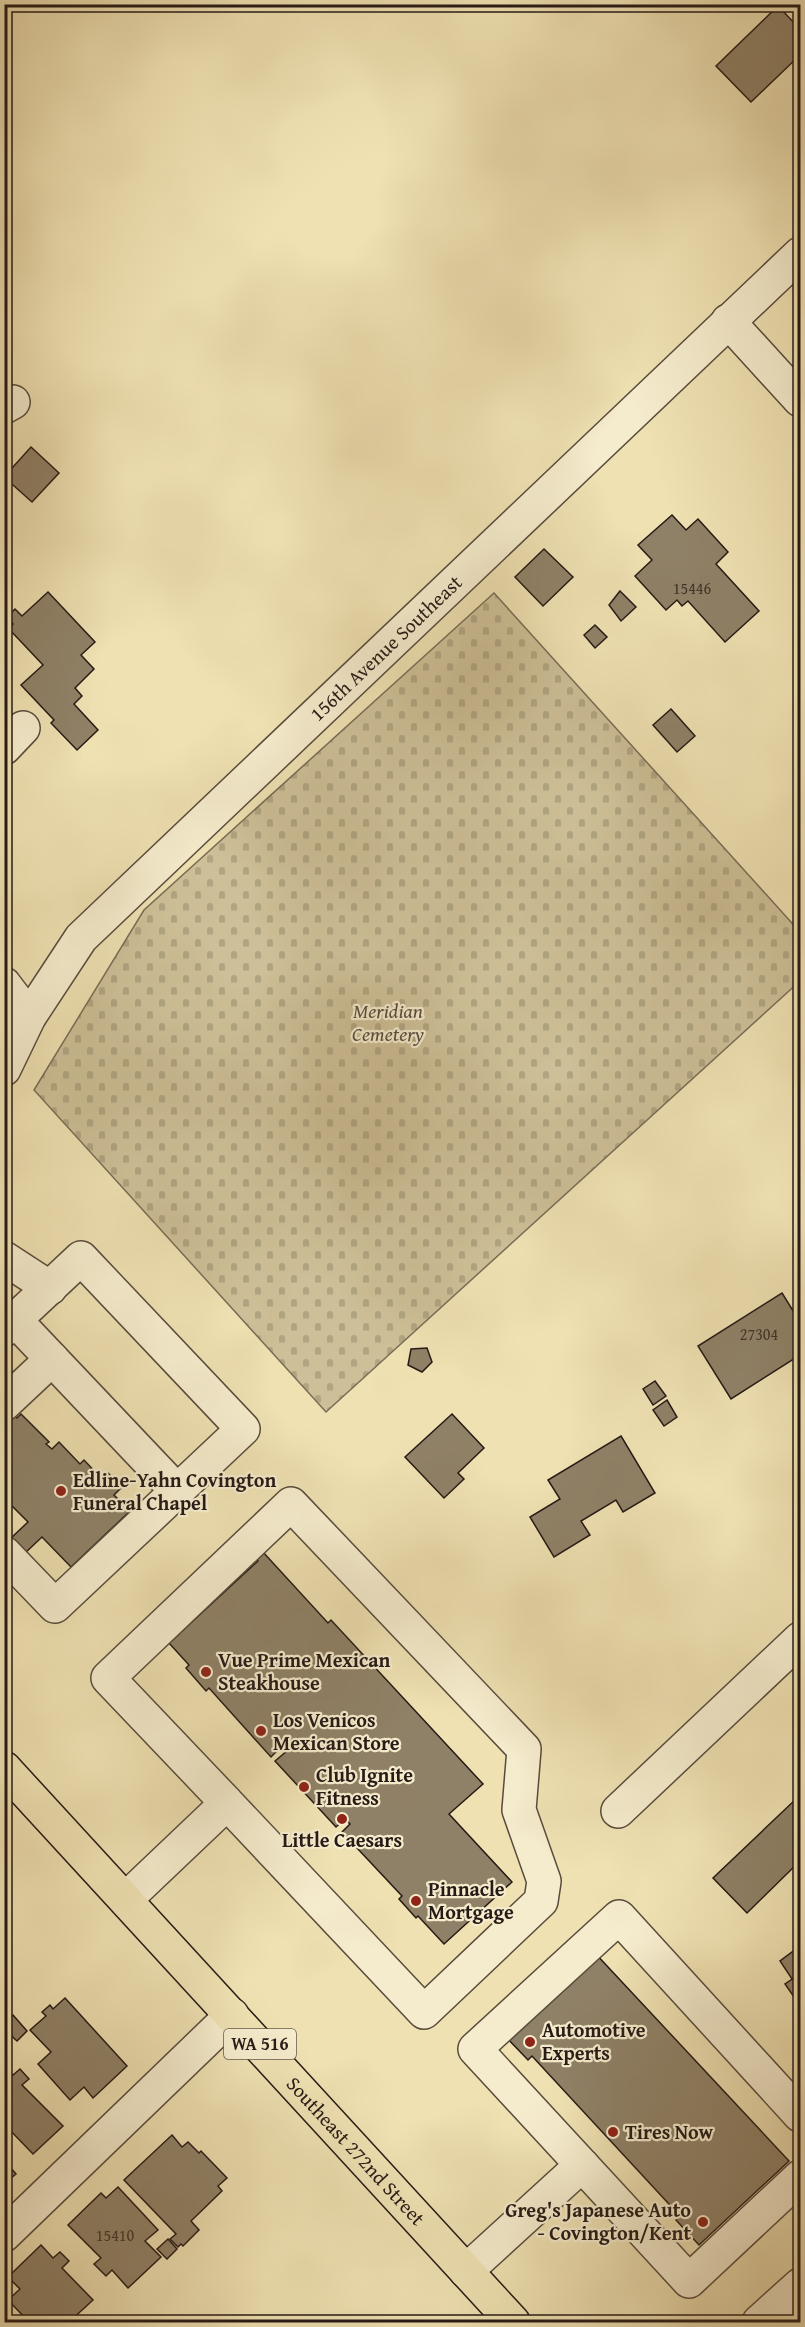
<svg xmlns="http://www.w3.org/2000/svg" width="805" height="2327" font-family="'Gentium Book Plus',serif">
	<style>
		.cemetery { fill: url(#cemetery-stones); stroke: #7a6c56; stroke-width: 1.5 }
		.building { fill: #8f8167; stroke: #261a16; stroke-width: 1.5 }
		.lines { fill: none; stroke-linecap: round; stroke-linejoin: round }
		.minor-casing { stroke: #584c3d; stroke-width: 36 }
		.major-casing { stroke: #261a16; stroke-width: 36 }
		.minor { stroke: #f5eccd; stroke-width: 33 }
		.major { stroke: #efe1b2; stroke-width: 33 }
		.poi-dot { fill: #8f2418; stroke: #f5eccd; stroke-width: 2 }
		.labels { text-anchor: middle; stroke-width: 4.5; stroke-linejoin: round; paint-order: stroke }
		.number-label { font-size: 16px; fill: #40342a }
		.shield { fill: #f5eccd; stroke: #64594d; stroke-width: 1.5 }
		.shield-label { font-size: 18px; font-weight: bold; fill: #261a16 }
		.street-label { font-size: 20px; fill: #261a16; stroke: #f5eccd }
		.park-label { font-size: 20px; font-style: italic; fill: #584c3d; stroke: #f5eccd }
		.poi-label { font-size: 20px; font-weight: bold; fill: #261a16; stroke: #f5eccd; text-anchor: start }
	</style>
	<defs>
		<pattern id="cemetery-stones" width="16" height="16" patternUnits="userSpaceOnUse" patternTransform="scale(1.5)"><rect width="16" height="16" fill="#cdbf97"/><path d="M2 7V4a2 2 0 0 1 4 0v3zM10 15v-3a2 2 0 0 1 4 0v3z" fill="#b0a481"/></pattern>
	</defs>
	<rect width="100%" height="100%" fill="#efe1b2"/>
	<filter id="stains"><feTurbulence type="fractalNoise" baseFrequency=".00333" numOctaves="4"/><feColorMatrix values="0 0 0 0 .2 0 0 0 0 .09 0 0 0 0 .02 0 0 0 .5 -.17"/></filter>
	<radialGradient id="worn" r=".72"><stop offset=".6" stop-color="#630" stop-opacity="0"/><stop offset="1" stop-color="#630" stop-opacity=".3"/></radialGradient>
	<polygon class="cemetery" points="494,593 800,932 800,981 326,1412 34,1090 144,910"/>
	<g class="building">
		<polygon points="778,6 800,29 800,55 751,102 716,66"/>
		<polygon points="31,447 59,473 32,502 4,477"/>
		<polygon points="672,515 686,530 698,519 728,552 716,564 759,611 725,642 688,601 682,606 677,600 666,610 635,576 652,560 638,545"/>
		<polygon points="544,549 573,577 543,606 515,577"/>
		<polygon points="620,591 636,607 621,621 609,605"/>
		<polygon points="48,592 95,642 81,655 94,669 75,688 82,696 74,704 98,730 77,750 51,723 54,720 21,685 43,665 9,629 13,624 7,617 15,609 22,616"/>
		<polygon points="595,625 607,637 595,648 584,635"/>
		<polygon points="671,709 695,736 677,752 653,725"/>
		<polygon points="782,1293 800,1322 800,1355 731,1399 698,1346"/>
		<polygon points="427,1348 432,1362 422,1372 408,1365 411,1349"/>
		<polygon points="655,1381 666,1396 653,1405 643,1389"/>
		<polygon points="667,1400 677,1417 664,1426 653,1410"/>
		<polygon points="10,1411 17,1418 21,1414 49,1442 46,1444 52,1449 59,1442 80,1464 84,1460 102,1479 108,1473 122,1487 114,1495 130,1511 71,1567 42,1537 24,1554 10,1539 28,1522 4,1498 4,1416"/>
		<polygon points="452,1414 484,1448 458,1473 464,1479 444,1498 405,1457"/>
		<polygon points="621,1436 655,1493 623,1512 616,1500 581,1521 590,1535 554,1557 530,1517 560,1499 548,1480"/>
		<polygon points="262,1551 328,1623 331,1620 483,1784 449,1814 512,1882 444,1944 418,1916 416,1918 399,1899 402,1896 342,1832 350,1824 345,1819 336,1827 275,1761 288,1750 280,1748 271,1757 209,1688 206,1691 186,1668 189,1665 169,1643 258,1561 255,1558"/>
		<polygon points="797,1798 800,1802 800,1861 747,1913 713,1878"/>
		<polygon points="800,1946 800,1973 792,1979 780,1961"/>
		<polygon points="594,1952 789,2161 699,2245 676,2220 680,2216 532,2056 528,2060 504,2035"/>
		<polygon points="800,1974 800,1993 794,1997 785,1984"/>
		<polygon points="65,1998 127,2066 93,2098 84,2087 70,2100 38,2064 51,2052 30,2030 46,2016 42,2012 50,2005 53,2009"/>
		<polygon points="13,2015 27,2031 17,2041 4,2029 4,2023"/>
		<polygon points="4,2066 13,2075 20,2069 29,2079 22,2085 63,2126 33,2154 4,2124"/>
		<polygon points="172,2135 182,2147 188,2142 199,2153 201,2151 227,2178 218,2186 222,2191 191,2221 199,2230 183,2246 181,2244 178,2247 170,2239 176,2234 124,2180"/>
		<polygon points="4,2160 16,2174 4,2184"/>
		<polygon points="118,2187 158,2230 145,2241 161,2257 128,2288 112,2270 106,2276 94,2264 101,2258 68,2225 101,2193 106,2198"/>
		<polygon points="168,2239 177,2249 167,2259 157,2249"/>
		<polygon points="41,2245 53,2258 60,2252 69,2261 62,2268 93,2300 69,2322 29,2322 8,2300 20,2289 8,2277"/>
		<polygon points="800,2302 800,2322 789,2322 784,2318"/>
	</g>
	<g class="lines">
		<g class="minor-casing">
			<g id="minor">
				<polyline points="728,321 800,400"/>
				<polyline points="4,407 13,402"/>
				<polyline points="4,748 23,728"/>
				<polyline points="4,984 29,1017"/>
				<path id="s1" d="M4,1069L29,1017L81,938L800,254"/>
				<polyline points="4,1258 50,1288"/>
				<polyline points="15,1320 177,1491"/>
				<polyline points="4,1330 81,1258 243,1429 55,1606 4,1553"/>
				<polyline points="4,1404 52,1359"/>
				<polyline points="618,1811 800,1639"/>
				<polyline points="126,1899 227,1803 424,2012 541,1901 544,1881 519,1810 524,1749 291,1504 108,1678 227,1803"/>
				<polyline points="800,2115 619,1917 475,2049 689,2281 800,2177"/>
				<polyline points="4,2235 232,2015"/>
				<polyline points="466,2271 582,2165"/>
				<polyline points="759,2322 800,2285"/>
			</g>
		</g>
		<g class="major-casing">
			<g id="major">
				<path id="s2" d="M4,1768L513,2322"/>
			</g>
		</g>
		<use href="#minor" class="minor"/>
		<use href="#major" class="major"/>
	</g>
	<g class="poi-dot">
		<circle cx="61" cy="1491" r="6"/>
		<circle cx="206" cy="1672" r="6"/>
		<circle cx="261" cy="1731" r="6"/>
		<circle cx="304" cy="1787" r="6"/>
		<circle cx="342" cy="1819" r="6"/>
		<circle cx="416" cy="1901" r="6"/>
		<circle cx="530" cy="2042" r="6"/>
		<circle cx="613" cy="2132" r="6"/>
		<circle cx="703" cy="2222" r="6"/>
	</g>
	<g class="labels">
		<g class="number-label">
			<text x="692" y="594">15446</text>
			<text x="759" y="1340">27304</text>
			<text x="115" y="2241">15410</text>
		</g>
		<rect class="shield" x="224" y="2029" width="72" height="30" rx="4.5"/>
		<g class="shield-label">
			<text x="260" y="2050">WA 516</text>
		</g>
		<g class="street-label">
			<text dy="7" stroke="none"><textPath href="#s1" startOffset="573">156th Avenue Southeast</textPath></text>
			<text dy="7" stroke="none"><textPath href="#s2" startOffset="520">Southeast 272nd Street</textPath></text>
		</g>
		<g class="park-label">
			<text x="388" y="1018">Meridian<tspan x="388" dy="23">Cemetery</tspan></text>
		</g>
		<g class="poi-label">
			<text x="73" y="1487">Edline-Yahn Covington<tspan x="73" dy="23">Funeral Chapel</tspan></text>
			<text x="218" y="1667">Vue Prime Mexican<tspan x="218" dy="23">Steakhouse</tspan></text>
			<text x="273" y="1727">Los Venicos<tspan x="273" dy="23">Mexican Store</tspan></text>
			<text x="316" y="1782">Club Ignite<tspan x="316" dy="23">Fitness</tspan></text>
			<text x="342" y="1847" text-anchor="middle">Little Caesars</text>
			<text x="428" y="1896">Pinnacle<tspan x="428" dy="23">Mortgage</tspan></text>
			<text x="542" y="2037">Automotive<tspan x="542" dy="23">Experts</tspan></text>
			<text x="625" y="2139">Tires Now</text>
			<text x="691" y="2217" text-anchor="end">Greg's Japanese Auto<tspan x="691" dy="23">- Covington/Kent</tspan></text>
		</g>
	</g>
	<rect width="805" height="2327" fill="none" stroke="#efe1b2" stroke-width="24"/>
	<rect x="6" y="6" width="793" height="2315" fill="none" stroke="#261a16" stroke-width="3"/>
	<rect x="12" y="12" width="781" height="2303" fill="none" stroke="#261a16" stroke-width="1.5"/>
	<rect width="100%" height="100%" filter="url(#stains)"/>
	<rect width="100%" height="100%" fill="url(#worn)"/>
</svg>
